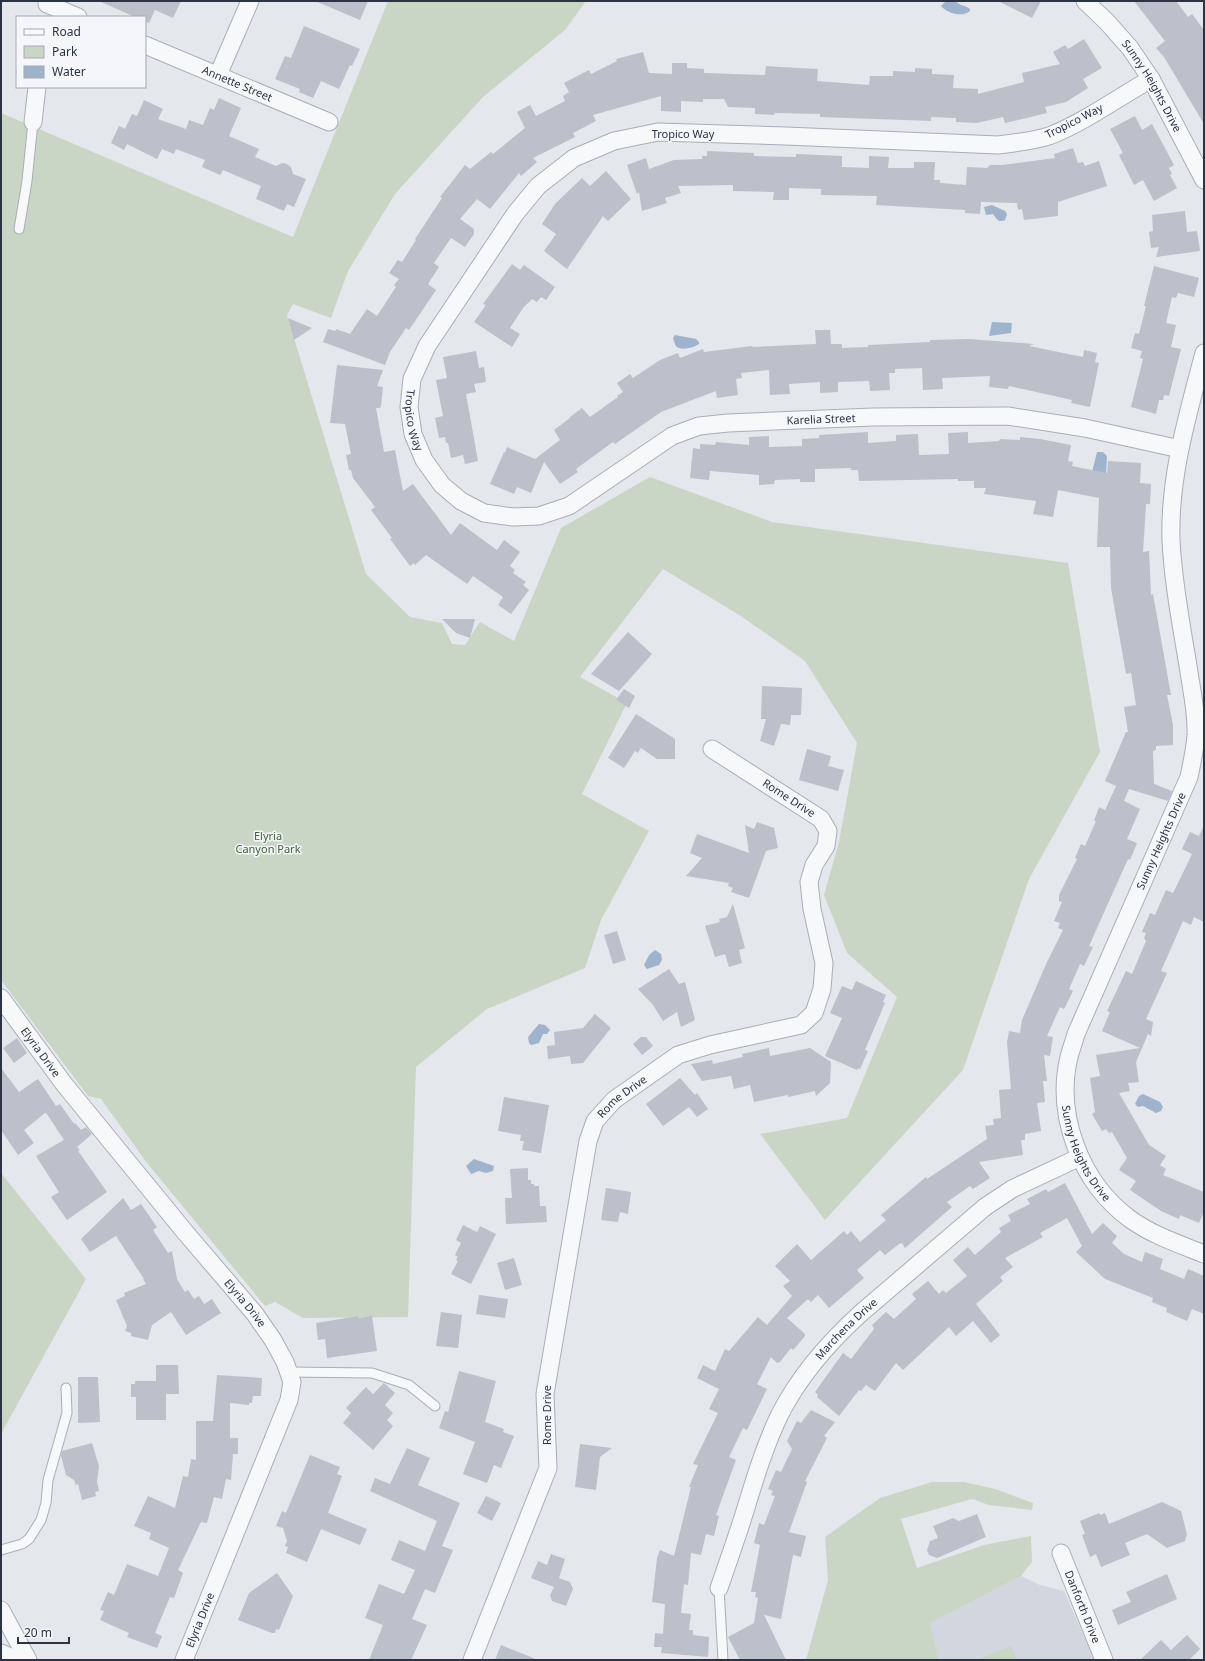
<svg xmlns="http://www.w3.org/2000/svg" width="1205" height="1661" font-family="'Noto Sans',sans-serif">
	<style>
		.built { fill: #d2d6de }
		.green { fill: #c9d6c5 }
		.water { fill: #9fb4cc }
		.building { fill: #bbc0ca }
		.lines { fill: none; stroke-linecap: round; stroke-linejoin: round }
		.lane-casing { stroke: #a9aeb7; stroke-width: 11 }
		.street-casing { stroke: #a9aeb7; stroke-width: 19 }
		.lane { stroke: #f7f8fa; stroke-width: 9 }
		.street { stroke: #f7f8fa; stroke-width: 17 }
		.labels { text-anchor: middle; stroke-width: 3; stroke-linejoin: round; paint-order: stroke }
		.street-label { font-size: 11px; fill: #2b3445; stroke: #f4f6f9 }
		.park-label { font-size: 11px; fill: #3f6138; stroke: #f4f6f9 }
	</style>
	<rect width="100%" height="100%" fill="#e4e7ec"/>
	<polygon class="built" points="1021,1576 1040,1585 1064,1591 1094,1660 940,1660 938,1658 929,1623"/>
	<g class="green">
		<polygon points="388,1 586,1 565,30 483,97 395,194 348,271 331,318 293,304 287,315 366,574 410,617 442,623 452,644 465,645 480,622 514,641 561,528 650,477 772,522 1068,563 1100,752 1029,879 963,1070 825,1220 760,1134 847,1118 897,997 847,953 824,895 839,842 857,743 805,661 741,616 663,569 580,677 627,703 582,794 649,831 601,920 585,968 487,1009 416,1067 408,1317 303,1318 275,1302 265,1306 147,1163 101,1099 88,1096 1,980 1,113 293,237"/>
		<polygon points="1,1173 86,1279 1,1434"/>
		<polygon points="932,1482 964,1482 995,1489 1033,1503 1032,1510 989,1505 972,1499 901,1519 917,1568 984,1545 1031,1536 1032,1562 1021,1576 930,1623 938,1658 940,1660 806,1660 828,1580 825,1537 880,1498"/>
		<polygon points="1011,1646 1017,1660 977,1660"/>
	</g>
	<g class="water">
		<path d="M955,1C960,6 965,5 970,9V11C962,18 947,13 941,6L945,2Z"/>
		<path d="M992,205L1005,211L1007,214L1005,220C998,223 997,219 993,214L986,215L984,207Z"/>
		<polygon points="992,322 1012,323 1011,333 989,336"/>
		<path d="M675,335L696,339L699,342V344C695,347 682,351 677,347C675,346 674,341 673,338Z"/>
		<polygon points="1097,452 1103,452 1107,456 1106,473 1090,480"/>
		<polygon points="655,950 661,954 662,960 659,965 647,969 644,965 649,955"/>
		<polygon points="539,1024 545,1025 550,1030 547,1034 543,1034 539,1043 531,1045 529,1043 528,1037"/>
		<polygon points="1143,1094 1160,1102 1163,1107 1161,1111 1156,1113 1143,1106 1138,1107 1135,1104 1139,1096"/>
		<polygon points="474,1159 494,1166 493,1171 486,1173 479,1171 471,1174 466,1166"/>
	</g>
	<g class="building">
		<polygon points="99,1 181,1 173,18 155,10 149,23 145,21 145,17 135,17"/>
		<polygon points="315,1 368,1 360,20"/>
		<polygon points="998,1 1041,1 1032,18"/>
		<polygon points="1134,1 1176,1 1188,17 1192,14 1204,30 1204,124 1164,57 1156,48 1165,41"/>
		<polygon points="304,26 360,49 352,66 350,65 339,89 321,81 313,98 299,92 300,89 275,79 285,56 291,58"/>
		<polygon points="1084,39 1102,68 1083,79 1088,88 1066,102 1045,107 1047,113 1005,123 1003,117 977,123 956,122 956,118 931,117 931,121 820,117 820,114 775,113 774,115 755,114 755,108 728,107 724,99 703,99 703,102 681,101 681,112 661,111 661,96 593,115 596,121 573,133 575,137 533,158 537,162 521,176 519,173 490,209 477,199 460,219 474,229 474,234 465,247 451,238 434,263 439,267 428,284 436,290 409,330 406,328 390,352 385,365 323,342 328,329 335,331 336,329 350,334 367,309 377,316 396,287 394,285 399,279 389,273 398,260 402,262 416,240 415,239 442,198 440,197 465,165 470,169 491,152 493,154 525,128 517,112 530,105 536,116 565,101 563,96 569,92 564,83 589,70 591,74 617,61 616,59 643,52 649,73 672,74 672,63 687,63 687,68 704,69 704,73 765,75 766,66 781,67 818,69 817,81 869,85 870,76 893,76 893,71 915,72 915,68 932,69 932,74 954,75 953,88 978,89 978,94 1024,82 1022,73 1060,64 1053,52 1065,45 1068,49"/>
		<polygon points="219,98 241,108 229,136 259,149 255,157 276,166 282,163 287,164 291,167 293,174 306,179 294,207 287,204 284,211 256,199 261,186 223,170 220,175 202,167 205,160 176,149 174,154 162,149 157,159 127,144 124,150 111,143 119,126 125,129 132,114 137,116 144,100 163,109 158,119 186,129 189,120 203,125 210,108 214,110"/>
		<polygon points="1135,116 1142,130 1152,124 1174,165 1169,168 1172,174 1170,175 1177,188 1154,201 1143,180 1134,185 1119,155 1123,153 1110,129"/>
		<polygon points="1073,148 1078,163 1083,162 1085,166 1099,161 1107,186 1058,202 1058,216 1024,220 1022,209 1018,210 1017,203 981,202 980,214 965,213 965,210 876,205 877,196 821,195 821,189 789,188 789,200 773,200 774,192 733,191 733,185 678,186 681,193 665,198 667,203 642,211 639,192 637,194 627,165 646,158 649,169 674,160 702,159 702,156 707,156 707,151 754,153 754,156 796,157 796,154 842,156 842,167 869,168 869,156 889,157 888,168 914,168 914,162 935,162 934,180 940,180 940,183 966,185 967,167 987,168 990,165 1002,165 1055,158 1054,154"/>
		<polygon points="606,171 631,199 608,221 603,216 567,269 544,251 556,234 542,224 555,204 582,178 590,186"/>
		<polygon points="1185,211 1187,232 1197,231 1200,251 1156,257 1159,247 1151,248 1149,232 1153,231 1152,215"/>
		<polygon points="512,264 520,270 524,265 555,287 546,300 541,297 537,302 532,299 523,308 510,328 520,334 512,347 474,322 486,305 483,304"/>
		<polygon points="1154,266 1199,278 1194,297 1178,293 1176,298 1172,297 1166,323 1176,325 1171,347 1181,349 1169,396 1164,395 1163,400 1159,400 1156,414 1131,407 1143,359 1140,358 1142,351 1131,348 1135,333 1139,334 1146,306 1144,306"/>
		<polygon points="288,318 312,328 294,340"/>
		<polygon points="815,330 830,330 831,344 842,344 842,348 868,347 868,345 930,342 930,340 969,339 1034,344 1029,346 1083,357 1084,350 1097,353 1095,362 1099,363 1090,407 1071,403 1072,400 1009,386 1008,389 989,387 990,376 942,378 943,389 923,390 922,368 895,369 895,373 889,373 890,390 870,391 869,381 838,382 838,392 820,393 820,382 789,384 790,394 770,395 769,370 741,373 742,378 736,379 738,395 717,398 716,391 661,412 615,444 613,442 576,469 578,472 560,484 544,462 531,493 517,487 514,494 490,484 504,452 505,453 507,447 535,459 560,440 554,430 570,418 570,417 582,408 590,417 618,397 617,396 623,392 617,383 630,374 633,378 660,360 678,353 680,358 703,349 704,352 752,346 753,347 816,344"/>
		<polygon points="476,351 479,368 484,367 486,382 474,384 476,392 466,394 478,461 465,464 463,455 451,458 448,443 446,443 445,437 439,438 435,418 443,416 436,380 447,378 443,357"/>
		<polygon points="337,365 383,370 377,386 383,387 381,406 380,408 376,408 384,452 395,450 403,491 413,484 451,535 460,523 497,550 504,540 520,552 510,566 515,570 513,573 526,582 523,585 529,590 511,614 498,605 503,597 473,576 467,584 426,555 415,565 414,563 410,566 390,539 392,538 371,510 375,507 353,478 351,470 349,470 346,455 351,454 345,424 330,423"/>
		<polygon points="868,432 868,443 896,441 896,435 918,434 919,455 949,454 948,433 968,432 968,443 999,441 1000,439 1020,440 1020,437 1040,439 1071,445 1068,461 1073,462 1072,466 1107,473 1108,461 1141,463 1140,483 1151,484 1150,504 1146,504 1143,552 1149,551 1151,595 1153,594 1171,695 1167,695 1173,725 1173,745 1156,746 1156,750 1153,751 1154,784 1172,791 1168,801 1129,789 1124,801 1140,809 1127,839 1137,843 1130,860 1128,859 1089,946 1093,947 1084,966 1080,964 1069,989 1073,991 1064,1009 1060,1007 1047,1036 1053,1037 1050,1056 1044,1055 1047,1081 1043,1081 1045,1102 1037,1103 1041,1131 1025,1134 1025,1140 1021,1140 1023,1155 979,1162 990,1178 973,1189 970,1186 947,1202 952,1207 905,1248 902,1243 899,1244 885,1255 880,1250 857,1270 864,1278 829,1308 818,1295 811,1302 808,1299 787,1318 805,1334 805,1336 795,1348 793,1350 791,1348 780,1362 777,1363 771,1357 757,1384 767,1389 747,1430 743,1428 729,1457 736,1460 716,1515 719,1516 714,1536 706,1534 701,1555 691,1553 688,1585 684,1584 681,1613 691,1614 689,1630 693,1630 693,1635 709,1637 708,1657 661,1653 662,1647 654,1647 655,1633 663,1634 665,1604 652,1602 657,1558 660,1550 674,1556 691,1487 689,1487 698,1465 693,1464 718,1413 709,1409 719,1389 697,1378 703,1365 715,1371 725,1349 729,1351 758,1317 767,1325 792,1296 783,1286 790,1281 775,1266 797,1244 811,1260 844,1231 847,1235 851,1231 860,1242 886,1220 881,1215 926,1177 927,1179 987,1139 985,1126 994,1125 993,1119 1001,1118 999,1090 1011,1089 1007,1042 1009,1031 1020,1033 1022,1020 1047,962 1063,930 1058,928 1060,923 1054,921 1062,902 1059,901 1059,895 1077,859 1075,858 1081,844 1085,846 1096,821 1094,821 1099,807 1105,810 1116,786 1105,781 1126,732 1128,732 1124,707 1136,705 1131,673 1126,674 1111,588 1110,547 1097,547 1099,498 1058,490 1053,517 1033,514 1036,501 984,494 986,488 974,488 974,481 958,481 958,479 859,481 858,470 851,470 851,468 815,469 815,482 800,482 800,479 775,480 774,484 759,485 759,475 710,471 709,480 690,478 693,448 700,449 700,444 715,445 716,442 749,445 749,437 769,436 769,447 802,446 802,439 819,438 819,435"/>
		<polygon points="442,619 475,619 470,638 456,633"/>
		<polygon points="628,632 652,654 619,691 591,674"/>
		<polygon points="762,686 802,688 801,715 791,715 790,725 781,724 774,746 760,741 766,719 761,719"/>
		<polygon points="624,689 635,696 629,708 616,700"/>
		<polygon points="636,714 675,739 675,759 657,759 641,748 638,753 635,751 624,768 608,758"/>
		<polygon points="807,749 831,756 828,766 844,770 838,791 799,780"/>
		<polygon points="757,822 774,828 778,848 766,851 749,898 731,892 733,888 728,886 729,883 686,876 702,858 690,853 697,834 749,853 745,825 754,829"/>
		<polygon points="1204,825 1204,922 1194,917 1191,925 1183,921 1161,971 1167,973 1146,1019 1153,1022 1151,1036 1148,1034 1136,1062 1139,1082 1128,1083 1130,1091 1119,1093 1149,1145 1166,1156 1160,1165 1166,1169 1163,1175 1204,1192 1204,1212 1199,1223 1180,1215 1179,1219 1161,1211 1130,1190 1136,1181 1119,1170 1127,1158 1112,1132 1109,1133 1106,1129 1102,1131 1092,1114 1095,1112 1090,1078 1100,1076 1096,1055 1140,1048 1102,1031 1110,1012 1107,1011 1126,971 1132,974 1146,941 1144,938 1146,933 1142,932 1150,913 1155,915 1166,890 1173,893 1180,879 1192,854 1182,849 1190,832 1199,836"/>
		<polygon points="733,904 745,948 739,950 742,963 729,967 725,954 715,957 705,926 720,922 719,919 727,917"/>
		<polygon points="617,931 626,960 613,964 604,935"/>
		<polygon points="669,969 679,984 685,982 695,1020 681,1027 677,1012 663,1021 653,1005 638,989"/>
		<polygon points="856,981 886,995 883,1002 885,1003 865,1050 868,1051 860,1069 858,1068 857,1070 825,1056 842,1018 830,1013 842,986 852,990"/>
		<polygon points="595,1014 611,1028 583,1063 571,1064 570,1056 548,1059 547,1046 555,1045 554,1032 583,1028"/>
		<polygon points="641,1037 646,1037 653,1046 642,1055 633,1044"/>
		<polygon points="17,1038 27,1053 14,1063 3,1048"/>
		<polygon points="769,1048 770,1056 810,1048 831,1062 830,1083 816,1096 815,1091 788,1097 788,1095 754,1102 750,1085 734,1089 731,1076 702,1081 691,1064 712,1060 713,1064 743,1057 742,1054"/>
		<polygon points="1,1068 19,1092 38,1079 56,1106 60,1104 74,1124 75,1123 81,1130 86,1127 92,1134 77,1147 80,1150 78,1151 107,1192 67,1220 51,1197 59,1192 36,1156 64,1140 47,1114 45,1113 24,1130 34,1143 18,1155 1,1130"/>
		<polygon points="680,1078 695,1095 697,1093 708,1109 697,1117 689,1107 663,1126 646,1104"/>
		<polygon points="504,1097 549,1105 541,1153 522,1150 524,1141 520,1141 521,1135 498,1131"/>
		<polygon points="528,1168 528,1180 531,1180 531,1184 534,1184 534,1186 539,1186 540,1206 546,1206 547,1222 506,1224 505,1198 512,1198 510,1169"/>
		<polygon points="1065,1183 1092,1234 1103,1223 1117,1236 1112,1243 1124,1254 1142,1262 1145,1252 1163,1259 1160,1269 1184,1279 1188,1269 1204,1276 1204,1314 1192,1309 1187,1321 1166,1312 1167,1308 1152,1302 1153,1298 1105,1279 1076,1252 1082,1246 1067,1218 1040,1233 1043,1237 1005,1258 1013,1267 1000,1277 1003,1281 976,1304 1000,1335 991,1343 973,1321 956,1336 949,1327 903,1370 896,1363 875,1391 866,1385 861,1391 859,1390 839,1416 817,1397 818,1395 815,1392 843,1353 851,1359 874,1329 872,1325 886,1312 894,1319 916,1299 912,1294 928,1281 939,1294 943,1290 946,1293 967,1276 953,1260 968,1247 975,1255 1001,1232 999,1228 1011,1221 1008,1215 1030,1204 1027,1199 1046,1189 1048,1192"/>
		<polygon points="606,1188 631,1192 628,1214 620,1212 618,1222 601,1220"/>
		<polygon points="123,1198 131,1210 141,1204 157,1227 153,1230 168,1253 172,1251 177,1279 185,1292 188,1290 194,1299 199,1296 204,1304 212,1299 221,1313 186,1335 171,1312 152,1325 148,1340 131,1336 131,1333 125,1331 127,1326 116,1300 125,1296 124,1293 146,1284 143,1279 144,1279 116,1236 90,1252 81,1239"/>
		<polygon points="463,1225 477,1232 480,1226 496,1234 471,1284 451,1274 458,1261 456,1260 458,1257 455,1255 461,1243 456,1240"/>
		<polygon points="514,1258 522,1285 505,1290 497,1263"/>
		<polygon points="479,1295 508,1299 505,1318 476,1314"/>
		<polygon points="441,1312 462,1315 458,1348 436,1346"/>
		<polygon points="358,1316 359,1318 372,1316 377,1351 327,1358 325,1339 318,1340 316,1323"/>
		<polygon points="156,1365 178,1365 179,1394 166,1394 166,1420 136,1420 136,1397 131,1397 131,1384 135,1384 135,1381 156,1381"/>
		<polygon points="459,1371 496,1381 485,1422 504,1429 503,1432 514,1436 501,1468 494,1465 487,1483 463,1474 475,1442 439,1428 445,1411 448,1412"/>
		<polygon points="217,1375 262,1378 261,1396 253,1396 252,1403 249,1403 249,1405 230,1403 230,1438 238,1438 238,1454 233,1454 231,1480 226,1479 222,1499 214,1497 207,1523 201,1522 178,1570 183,1573 174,1598 170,1597 155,1633 162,1636 157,1648 127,1637 129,1633 100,1620 104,1611 100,1610 108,1592 114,1595 127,1564 158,1576 169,1548 149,1539 151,1533 134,1526 148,1496 175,1508 183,1476 188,1477 191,1459 196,1460 196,1421 213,1421"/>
		<polygon points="78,1377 98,1377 100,1422 78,1423"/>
		<polygon points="384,1383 395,1393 385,1405 393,1413 387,1420 393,1426 373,1450 343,1423 351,1413 346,1408 366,1387 373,1394"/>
		<polygon points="811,1410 835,1422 824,1436 827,1438 805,1481 807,1482 789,1532 806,1536 801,1557 793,1555 781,1619 764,1615 786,1660 740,1660 728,1637 754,1623 758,1598 755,1597 756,1592 751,1592 760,1545 754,1543 759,1523 764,1525 775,1496 771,1495 773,1491 768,1489 776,1470 781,1472 792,1449 787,1441 797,1421 801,1423"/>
		<polygon points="92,1443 99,1466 97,1482 99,1491 95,1492 96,1496 82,1500 78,1484 76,1485 74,1480 66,1475 61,1456 62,1451"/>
		<polygon points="580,1444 612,1448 600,1457 596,1490 575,1487"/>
		<polygon points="407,1448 430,1458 418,1485 460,1503 442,1546 453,1550 435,1593 425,1589 412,1619 427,1625 411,1660 369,1660 383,1625 365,1618 379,1584 404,1594 415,1570 391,1560 399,1540 425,1551 437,1521 370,1491 375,1478 390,1484"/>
		<polygon points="310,1455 340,1467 337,1474 342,1476 328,1513 367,1529 360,1545 321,1529 307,1562 286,1553 288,1547 285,1546 287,1541 283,1528 276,1526 282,1511 286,1513"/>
		<polygon points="486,1496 501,1503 492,1521 477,1513"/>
		<polygon points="1162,1502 1181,1511 1187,1534 1185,1541 1167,1548 1147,1534 1125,1543 1130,1555 1101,1567 1096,1554 1090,1557 1082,1535 1085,1534 1080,1521 1099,1513 1100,1515 1105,1513 1109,1524"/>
		<polygon points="977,1514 986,1537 937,1558 929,1555 927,1550 930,1541 938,1538 933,1526 953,1518 959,1521"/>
		<polygon points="551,1554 565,1559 559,1578 570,1582 573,1589 566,1606 552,1601 550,1595 554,1587 531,1578 538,1561 547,1565"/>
		<polygon points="277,1573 293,1596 279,1630 276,1629 275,1633 272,1633 238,1620 249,1593"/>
		<polygon points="1167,1574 1177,1599 1118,1625 1112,1610 1131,1602 1126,1592"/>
		<polygon points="1187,1635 1200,1649 1189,1660 1140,1660 1161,1640 1171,1650"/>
		<polygon points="501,1645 538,1660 495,1660"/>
	</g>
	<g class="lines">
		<g class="lane-casing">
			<g id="lane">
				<polyline points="19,229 27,181 33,122"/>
				<polyline points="288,1372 372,1373 409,1385 435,1406"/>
				<polyline points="1,1550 22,1544 29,1539 41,1520 46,1503 48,1480 67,1413 66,1388"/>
				<polyline points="719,1588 723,1660"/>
			</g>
		</g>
		<g class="street-casing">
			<g id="street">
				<path id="s1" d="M1085,1L1107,22L1130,48L1151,79L1204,180"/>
				<polyline points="47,4 78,17"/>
				<path id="s2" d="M145,45L329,122"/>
				<polyline points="218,75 250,1"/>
				<path id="s3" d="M1151,79C1119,97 1083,123 1049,136C1033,141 1015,143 998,145L786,136L658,132L614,141L574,158L538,186L515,214L427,346L412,379L409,407L413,434L424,460L442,485L461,501L484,513L513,517L539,516L569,506L672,436L699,426L728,423L873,417L1008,416L1085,428L1180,449"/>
				<polyline points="33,122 37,87"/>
				<path id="s4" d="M1204,353C1188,414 1169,476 1171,540C1173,584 1182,628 1189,672C1192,692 1197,714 1196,735C1195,749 1192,763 1189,777L1076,1034C1074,1042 1071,1049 1069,1057C1055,1116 1081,1183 1130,1219C1152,1235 1179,1244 1204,1254"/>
				<path id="s5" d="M1,998L64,1084L185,1232L255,1314L273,1340L285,1362L292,1382L289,1400L184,1660"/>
				<path id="s6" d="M1061,1553L1104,1660"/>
				<path id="s7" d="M719,1588C728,1562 737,1537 745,1511C755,1478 765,1445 780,1414C800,1375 829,1342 861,1313L985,1207L1012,1189L1080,1157"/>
				<polyline points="1,1610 28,1660"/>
				<polyline points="1,1653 17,1660"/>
				<path id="s8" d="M472,1660L548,1468L545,1394L588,1141L595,1121L614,1100L678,1055L710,1045L801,1025L814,1013L822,989L824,963L812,909L809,882L814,865L826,846L828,831L821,819L712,749"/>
			</g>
		</g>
		<use href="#lane" class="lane"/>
		<use href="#street" class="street"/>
	</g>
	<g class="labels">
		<g class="street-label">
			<text dy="4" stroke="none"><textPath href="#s2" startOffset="100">Annette Street</textPath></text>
			<text dy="4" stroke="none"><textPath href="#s1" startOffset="109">Sunny Heights Drive</textPath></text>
			<text transform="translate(1074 121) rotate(-27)" y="4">Tropico Way</text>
			<text x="683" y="138">Tropico Way</text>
			<text dy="4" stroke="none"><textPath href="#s3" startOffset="916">Tropico Way</textPath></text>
			<text dy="4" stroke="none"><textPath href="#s3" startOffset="1402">Karelia Street</textPath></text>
			<text transform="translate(789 798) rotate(33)" y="4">Rome Drive</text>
			<text transform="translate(1161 841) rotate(-66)" y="4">Sunny Heights Drive</text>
			<text dy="4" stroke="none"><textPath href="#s5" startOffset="67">Elyria Drive</textPath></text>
			<text dy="4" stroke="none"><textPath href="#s8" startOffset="595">Rome Drive</textPath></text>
			<text dy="4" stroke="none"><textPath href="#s4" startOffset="836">Sunny Heights Drive</textPath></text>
			<text dy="4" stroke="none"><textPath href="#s5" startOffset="391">Elyria Drive</textPath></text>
			<text dy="4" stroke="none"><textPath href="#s7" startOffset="293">Marchena Drive</textPath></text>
			<text transform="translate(547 1415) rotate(-90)" y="4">Rome Drive</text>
			<text dy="4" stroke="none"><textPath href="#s6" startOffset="58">Danforth Drive</textPath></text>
			<text transform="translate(200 1620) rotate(-68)" y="4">Elyria Drive</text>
		</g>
		<g class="park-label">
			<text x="268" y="840">Elyria<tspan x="268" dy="13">Canyon Park</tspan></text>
		</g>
	</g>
	<rect width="1205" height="1661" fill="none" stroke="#2b3445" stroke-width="4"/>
	<rect x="16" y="16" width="130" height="72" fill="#f4f6f9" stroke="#a4a8b1"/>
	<rect x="24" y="29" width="20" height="6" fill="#f7f8fa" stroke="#a4a8b1"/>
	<text x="52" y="36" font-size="12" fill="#2b3445">Road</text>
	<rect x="24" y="46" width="20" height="12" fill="#c9d6c5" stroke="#a4a8b1"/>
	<text x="52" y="56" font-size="12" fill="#2b3445">Park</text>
	<rect x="24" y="66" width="20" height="12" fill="#9fb4cc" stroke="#a4a8b1"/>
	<text x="52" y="76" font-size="12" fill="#2b3445">Water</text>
	<path d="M18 1637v6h51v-6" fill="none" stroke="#2b3445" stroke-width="2"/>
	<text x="24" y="1637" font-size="12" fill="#2b3445" stroke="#f4f6f9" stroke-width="3" paint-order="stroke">20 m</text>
</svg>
